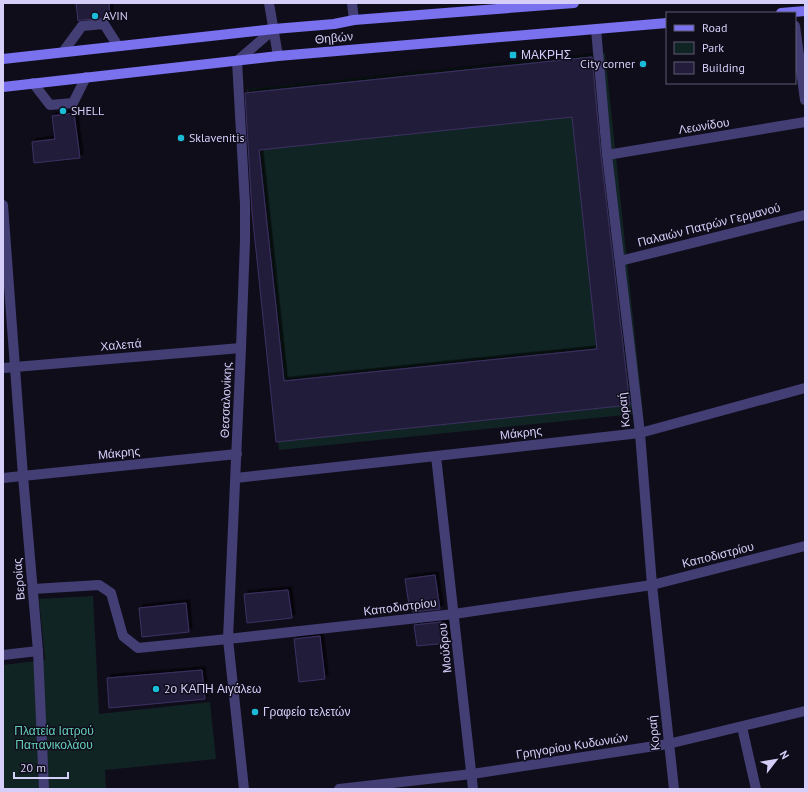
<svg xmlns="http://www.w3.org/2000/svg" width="808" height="792" font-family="'PT Sans',sans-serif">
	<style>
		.green { fill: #112424 }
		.building { fill: #231c3a; stroke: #3d3163; fill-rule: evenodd; filter: url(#shadow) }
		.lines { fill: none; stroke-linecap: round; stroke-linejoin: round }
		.service { stroke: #433e74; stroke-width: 10 }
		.pedestrian { stroke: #433e74; stroke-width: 10 }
		.minor { stroke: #433e74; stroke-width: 10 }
		.tertiary { stroke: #433e74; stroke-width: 10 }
		.secondary { stroke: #7971ed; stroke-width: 10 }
		.poi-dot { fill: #1bbcd7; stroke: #100d1b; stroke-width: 1.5 }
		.labels { text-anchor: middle; stroke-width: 3; stroke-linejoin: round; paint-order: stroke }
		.poi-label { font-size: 12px; fill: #d5cef9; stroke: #100d1b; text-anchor: start }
		.street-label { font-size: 12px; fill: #d5cef9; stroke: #100d1b }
		.park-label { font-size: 12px; fill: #64cfb9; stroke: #100d1b }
	</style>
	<defs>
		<filter id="shadow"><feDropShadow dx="3.5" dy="-3.5" stdDeviation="0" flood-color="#0009"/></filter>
	</defs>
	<rect width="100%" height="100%" fill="#100d1b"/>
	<g class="green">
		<polygon points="605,53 643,413 279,450 247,89"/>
		<polygon points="93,596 99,714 210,702 216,759 105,770 106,789 3,789 3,665 45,660 39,599"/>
	</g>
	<g class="building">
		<polygon points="76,3 109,3 110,18 81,20 78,21"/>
		<path d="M592,57L601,156L630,405L276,442L252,212L245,93ZM572,117L597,349L284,381L259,150Z"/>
		<polygon points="74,113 80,158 34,163 32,142 55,139 52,116"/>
		<polygon points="435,575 440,609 413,612 412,605 409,605 405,579"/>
		<polygon points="288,590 292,618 247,623 244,594"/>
		<polygon points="186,603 189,632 142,637 139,608"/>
		<polygon points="441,622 441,623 446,623 448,643 417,646 414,625"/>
		<polygon points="320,636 325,679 299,682 294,639"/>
		<polygon points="202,670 205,699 109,708 107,678"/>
	</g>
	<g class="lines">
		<g class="service">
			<polyline points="63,52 82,26 104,24 118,46"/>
			<polyline points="33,83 50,105 73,103 86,77"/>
		</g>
		<g class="pedestrian">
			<polyline points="38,651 44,789"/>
			<polyline points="742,727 756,789"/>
		</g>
		<g class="minor">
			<polyline points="352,3 354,20"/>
			<polyline points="795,26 805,100"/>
			<polyline points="596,29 607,155 640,433 652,585 674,789"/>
			<polyline points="607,155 805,122"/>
			<polyline points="3,205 23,476 38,651 3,655"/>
			<polyline points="620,261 805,215"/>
			<polyline points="3,368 241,348"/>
			<polyline points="436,456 473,789"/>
			<polyline points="3,478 237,454"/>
			<polyline points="236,478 436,456 640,433 805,388"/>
			<polyline points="33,589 99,585 111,593 123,636 138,648 228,639 454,614 652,585 805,546"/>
			<polyline points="339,789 472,774 668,744 805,711"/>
		</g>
		<g class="tertiary">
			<polyline points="269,3 278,56"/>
			<polyline points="244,789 228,639 241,348 245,241 245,204 237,61 274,29"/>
		</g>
		<g class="secondary">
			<polyline points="781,13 805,11"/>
			<polyline points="3,59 274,29 334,24 354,20 574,3"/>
			<polyline points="3,87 278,56 667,23"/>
		</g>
	</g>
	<g class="poi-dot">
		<circle cx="95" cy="16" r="4"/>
		<rect x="509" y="51" width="8" height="8" rx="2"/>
		<circle cx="643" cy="64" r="4"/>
		<circle cx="63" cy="111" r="4"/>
		<circle cx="181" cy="138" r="4"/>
		<circle cx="156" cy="689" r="4"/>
		<circle cx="255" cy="712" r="4"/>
	</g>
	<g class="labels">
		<g class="poi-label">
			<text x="103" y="20">AVIN</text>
			<text x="521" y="59">ΜΑΚΡΗΣ</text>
			<text x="635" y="68" text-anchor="end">City corner</text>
			<text x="71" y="115">SHELL</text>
			<text x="189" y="142">Sklavenitis</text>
			<text x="164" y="693">2ο ΚΑΠΗ Αιγάλεω</text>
			<text x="263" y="716">Γραφείο τελετών</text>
		</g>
		<g class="street-label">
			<text transform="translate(334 38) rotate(-5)" y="4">Θηβών</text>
			<text transform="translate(704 126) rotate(-9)" y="4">Λεωνίδου</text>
			<text transform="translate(709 225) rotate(-14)" y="4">Παλαιών Πατρών Γερμανού</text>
			<text transform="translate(121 345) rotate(-5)" y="4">Χαλεπά</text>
			<text transform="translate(226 400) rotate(-88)" y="4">Θεσσαλονίκης</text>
			<text transform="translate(624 410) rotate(-97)" y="4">Κοραή</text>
			<text transform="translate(521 433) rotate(-7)" y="4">Μάκρης</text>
			<text transform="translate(119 453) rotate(-6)" y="4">Μάκρης</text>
			<text transform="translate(718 555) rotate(-14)" y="4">Καποδιστρίου</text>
			<text transform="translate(19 579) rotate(-95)" y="4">Βεροίας</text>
			<text transform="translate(400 607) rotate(-7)" y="4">Καποδιστρίου</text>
			<text transform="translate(445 648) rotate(-96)" y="4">Μούδρου</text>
			<text transform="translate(654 733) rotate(-96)" y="4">Κοραή</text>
			<text transform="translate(572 746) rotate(-9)" y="4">Γρηγορίου Κυδωνιών</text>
		</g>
		<g class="park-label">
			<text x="54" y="735">Πλατεία Ιατρού<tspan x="54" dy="14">Παπανικολάου</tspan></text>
		</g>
	</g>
	<rect width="808" height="792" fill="none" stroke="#d5cef9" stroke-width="8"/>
	<rect x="666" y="12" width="130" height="72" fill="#100d1b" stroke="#5f5a74"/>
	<rect x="674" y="25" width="20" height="6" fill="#7971ed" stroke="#5f5a74"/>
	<text x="702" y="32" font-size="12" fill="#d5cef9">Road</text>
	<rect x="674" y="42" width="20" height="12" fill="#112424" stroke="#5f5a74"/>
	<text x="702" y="52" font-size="12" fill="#d5cef9">Park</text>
	<rect x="674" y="62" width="20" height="12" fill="#231c3a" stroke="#5f5a74"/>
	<text x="702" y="72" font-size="12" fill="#d5cef9">Building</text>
	<g transform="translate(776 760) rotate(59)" stroke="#100d1b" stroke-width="3" paint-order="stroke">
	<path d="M0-3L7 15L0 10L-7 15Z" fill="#d5cef9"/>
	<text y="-6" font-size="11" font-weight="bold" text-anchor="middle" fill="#d5cef9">N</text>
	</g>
	<path d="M14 772v6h54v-6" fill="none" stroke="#d5cef9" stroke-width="2"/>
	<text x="20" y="772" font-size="12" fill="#d5cef9" stroke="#100d1b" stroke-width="3" paint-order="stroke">20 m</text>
</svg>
